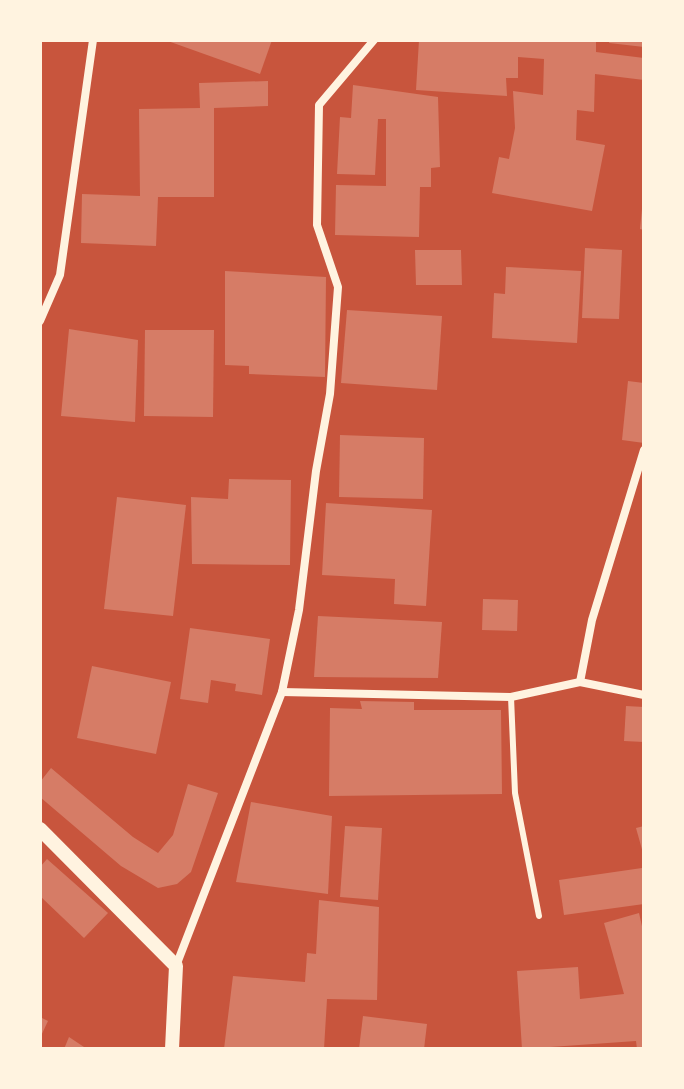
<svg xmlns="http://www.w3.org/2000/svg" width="684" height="1089" font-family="Arial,sans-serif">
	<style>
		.building { fill: #d67c66 }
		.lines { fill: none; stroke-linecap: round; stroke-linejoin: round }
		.service { stroke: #fff3e0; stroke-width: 6 }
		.minor { stroke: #fff3e0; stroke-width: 8 }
		.tertiary { stroke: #fff3e0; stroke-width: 14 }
	</style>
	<rect width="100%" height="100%" fill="#c8553d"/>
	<g class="building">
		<polygon points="165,40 272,40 260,74"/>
		<polygon points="419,40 596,40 596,52 644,58 644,80 595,74 594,112 577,110 576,140 605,145 592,211 492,193 499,157 509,159 515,128 513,91 543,95 544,59 518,57 518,78 506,78 507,96 416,90"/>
		<polygon points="610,40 644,40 644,47 609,43"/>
		<polygon points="268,81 268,106 214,108 214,197 158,197 156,246 81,243 82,194 140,196 139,109 200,108 199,83"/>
		<polygon points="353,85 438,97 440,167 431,168 431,187 420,187 419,237 335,235 336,185 386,186 386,119 378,119 375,175 337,174 340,117 351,118"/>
		<polygon points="642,209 644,209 644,230 640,229"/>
		<polygon points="585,248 622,250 619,319 582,318"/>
		<polygon points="415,250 461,250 462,285 416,285"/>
		<polygon points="506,267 581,271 577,343 492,338 494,293 505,294"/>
		<polygon points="225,271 326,277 325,377 249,374 249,366 225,365"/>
		<polygon points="347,310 442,316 437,390 341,383"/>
		<polygon points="69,329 138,340 135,422 61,416"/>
		<polygon points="145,330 214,330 213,417 144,416"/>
		<polygon points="628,381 644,383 644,443 622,440"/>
		<polygon points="340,435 424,438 423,499 339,497"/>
		<polygon points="229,479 291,480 290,565 192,564 191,497 228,499"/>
		<polygon points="117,497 186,505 173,616 104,609"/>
		<polygon points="326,503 432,510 426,606 394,604 395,579 322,575"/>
		<polygon points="483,599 518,600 517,631 482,630"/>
		<polygon points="318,616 442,622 438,678 314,677"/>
		<polygon points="190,628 270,639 262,695 235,691 236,684 211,680 208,703 180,699"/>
		<polygon points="92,666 171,682 156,754 77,738"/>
		<polygon points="360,701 414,702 414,710 501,710 502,794 329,796 330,708 362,709"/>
		<polygon points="626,706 644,707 644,742 624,741"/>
		<polygon points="51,768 133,837 158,853 173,835 188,784 218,793 191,872 177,884 158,888 121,866 40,797 40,782"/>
		<polygon points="251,802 332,816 328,894 236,882"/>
		<polygon points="345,826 382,828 378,900 340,897"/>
		<polygon points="644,826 644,853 643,853 636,828"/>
		<polygon points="47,859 108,913 84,938 40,896 40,867"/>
		<polygon points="642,868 644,904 564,915 559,880"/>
		<polygon points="319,900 379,907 377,1000 327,999 324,1049 224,1049 233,976 305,982 307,953 316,954"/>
		<polygon points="639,913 644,935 644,1049 637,1049 636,1041 522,1049 517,971 578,967 580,999 624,994 604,923"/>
		<polygon points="363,1016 427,1024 424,1049 359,1049"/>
		<polygon points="40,1017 48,1021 40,1038"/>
		<polygon points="69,1037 87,1049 64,1049"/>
	</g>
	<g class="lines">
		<polyline class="service" points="511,697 515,793 539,916"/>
		<g class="minor">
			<polyline points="40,321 60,275 93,40"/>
			<polyline points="580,682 592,620 644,450"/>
			<polyline points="282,692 511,697 580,682 644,695"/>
			<polyline points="176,966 282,692 299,610 316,471 330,394 338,287 317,225 319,105 374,40"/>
		</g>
		<polyline class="tertiary" points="40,829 176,966 172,1049"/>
	</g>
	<rect width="684" height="1089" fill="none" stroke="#fff3e0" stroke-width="84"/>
</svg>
